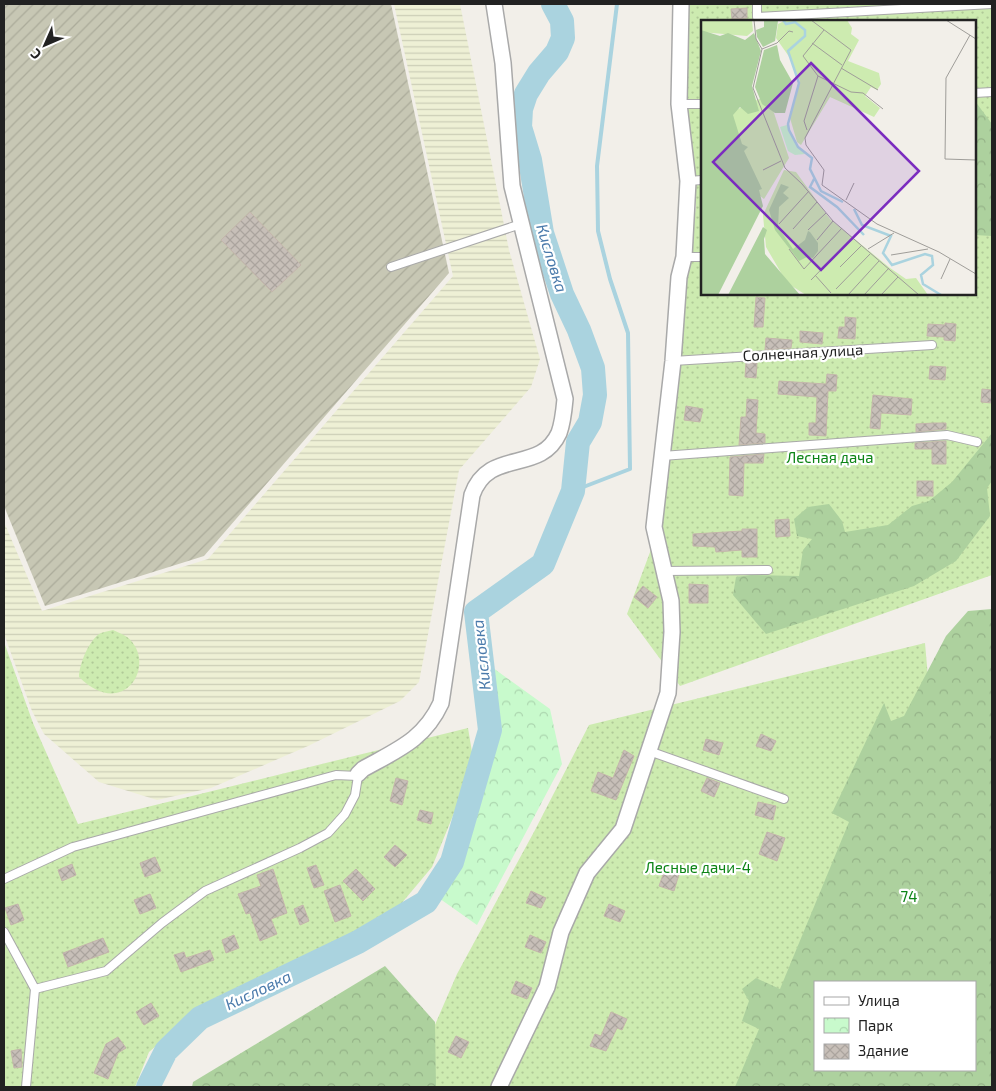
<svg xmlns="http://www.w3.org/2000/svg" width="996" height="1091" font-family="'Exo 2',sans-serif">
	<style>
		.construction { fill: url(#construction-furrows) }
		.farmland { fill: url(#farmland-rules) }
		.grass { fill: url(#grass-dots); fill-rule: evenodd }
		.forest { fill: url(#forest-crowns); fill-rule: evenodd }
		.park { fill: url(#park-crowns) }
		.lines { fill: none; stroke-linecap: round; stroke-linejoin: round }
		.stream { stroke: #aad3df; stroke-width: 4 }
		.river { stroke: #aad3df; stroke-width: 24 }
		.building { fill: url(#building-cross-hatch); stroke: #c4b6ab }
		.service-casing { stroke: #a9a9a9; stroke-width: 10 }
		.minor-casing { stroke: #a9a9a9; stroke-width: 18 }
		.service { stroke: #fff; stroke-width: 8 }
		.minor { stroke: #fff; stroke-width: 15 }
		.labels { text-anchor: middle; stroke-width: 4.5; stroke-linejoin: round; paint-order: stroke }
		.street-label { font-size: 15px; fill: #222; stroke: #fff }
		.park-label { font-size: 15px; fill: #0c8416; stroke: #fff }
		.water-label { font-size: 16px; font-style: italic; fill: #4a7aab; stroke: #fff }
		.inset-river { fill: none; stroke: #aad3df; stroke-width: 2.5 }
		.inset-road { fill: none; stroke: #9f9d99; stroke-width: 1 }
		.view { fill: #7b2cbf; fill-opacity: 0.15; stroke: #7b2cbf; stroke-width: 2.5 }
		.inset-edge { fill: none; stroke: #222; stroke-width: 2.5 }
	</style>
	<defs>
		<pattern id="construction-furrows" width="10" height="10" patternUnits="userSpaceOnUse" patternTransform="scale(1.25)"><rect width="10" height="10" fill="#c7c7b4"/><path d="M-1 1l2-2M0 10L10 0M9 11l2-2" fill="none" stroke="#abab9a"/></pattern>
		<pattern id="farmland-rules" width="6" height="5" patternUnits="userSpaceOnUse" patternTransform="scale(1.25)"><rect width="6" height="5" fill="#eef0d5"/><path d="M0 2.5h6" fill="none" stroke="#ccceb7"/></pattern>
		<pattern id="grass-dots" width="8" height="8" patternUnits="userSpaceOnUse" patternTransform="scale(1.25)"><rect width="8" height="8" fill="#cdebb0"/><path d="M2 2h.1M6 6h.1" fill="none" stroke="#b0c997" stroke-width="1.8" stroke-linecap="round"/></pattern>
		<pattern id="forest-crowns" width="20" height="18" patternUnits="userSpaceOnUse" patternTransform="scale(1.25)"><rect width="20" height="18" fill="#add19e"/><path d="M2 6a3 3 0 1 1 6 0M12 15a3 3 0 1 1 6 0" fill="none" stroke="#95b388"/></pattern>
		<pattern id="park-crowns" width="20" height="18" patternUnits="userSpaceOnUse" patternTransform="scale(1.25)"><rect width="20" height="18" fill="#c8facc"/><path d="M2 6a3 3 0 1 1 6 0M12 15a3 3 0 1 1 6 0" fill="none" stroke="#acd6af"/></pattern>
		<pattern id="building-cross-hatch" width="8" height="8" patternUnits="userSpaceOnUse" patternTransform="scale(1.25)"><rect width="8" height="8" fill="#c7bfb8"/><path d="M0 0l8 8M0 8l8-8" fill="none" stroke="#aba49e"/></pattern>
	</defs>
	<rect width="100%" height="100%" fill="#f2efe9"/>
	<polygon class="construction" points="4,4 391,4 449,273 204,556 45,606 4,506"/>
	<polygon class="farmland" points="394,4 460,4 509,250 540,359 531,387 459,470 419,682 400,701 308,746 211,788 157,800 99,782 44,734 32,711 4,634 4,522 42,611 208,559 453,276"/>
	<g class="grass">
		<path d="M676,4H992V575L680,686L627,614L659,528L682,304L696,207ZM702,21H975V294H702Z"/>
		<path d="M113,630C117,632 123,634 127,637C159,663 124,722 79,677C79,665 89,639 101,633C104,632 109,631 113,630Z"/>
		<polygon points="4,642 33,723 78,824 468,728 474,764 432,867 385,923 331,944 205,1004 149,1052 135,1087 4,1087"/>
		<polygon points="925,643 932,723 815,982 784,1087 408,1087 457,974 535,830 589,725"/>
	</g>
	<g class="forest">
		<polygon points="975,101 992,124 992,236 975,235"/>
		<polygon points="992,433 992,481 987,488 990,516 956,561 914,586 766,634 733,595 736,577 751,575 799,576 803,550 812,539 797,536 794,519 808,507 829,504 842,521 845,532 888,525 912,506 929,501 952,482"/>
		<path d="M992,609V1087H735L759,1029L742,1021L749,1001L742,989L756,978L780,989L849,822L832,813L884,703L891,721L904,716L946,636L968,611ZM815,982H975V1070H815Z"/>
		<polygon points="385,966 435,1022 436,1087 192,1087 193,1082"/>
	</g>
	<polygon class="park" points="489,665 550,709 562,764 477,925 436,896 455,868 480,783"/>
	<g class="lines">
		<polyline class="stream" points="573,491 630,469 628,333 610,279 598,231 597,166 617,4"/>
		<polyline class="river" points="148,1087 166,1051 200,1018 358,942 426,902 452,862 490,730 476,612 543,564 573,491 578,442 590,422 595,395 593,368 579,330 562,294 542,233 530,160 520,127 521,109 526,94 539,73 557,52 563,38 562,21 553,4"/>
	</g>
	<g class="building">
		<polygon points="747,8 747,18 732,19 731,9"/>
		<polygon points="250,212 301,265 272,292 221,240"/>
		<polygon points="756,297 765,298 763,327 754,327"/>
		<polygon points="845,317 856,318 855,339 838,338 839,327 845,327"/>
		<polygon points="945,323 956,324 955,341 944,340 944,337 927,336 928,324 945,325"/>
		<polygon points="800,331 823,333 822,344 800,342"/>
		<polygon points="766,338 792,340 791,348 765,350"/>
		<polygon points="746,362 757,363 756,378 745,377"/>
		<polygon points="930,366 946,367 945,380 929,379"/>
		<polygon points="827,374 837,375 836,391 828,391 826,436 809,435 809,423 816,423 817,397 778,394 779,381 826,384"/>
		<polygon points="982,389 992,390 992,403 981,402"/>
		<polygon points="873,395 912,399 911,415 881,413 880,429 870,428"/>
		<polygon points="747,399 758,400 756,433 765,434 765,443 739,445 741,417 746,417"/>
		<polygon points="686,406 703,409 700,422 684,420"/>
		<polygon points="934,423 946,423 946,429 916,432 916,424"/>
		<polygon points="946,441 946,464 932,464 932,449 915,449 915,443"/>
		<polygon points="764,454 763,463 744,463 743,496 729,495 730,457"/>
		<rect x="917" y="481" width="16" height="15"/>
		<polygon points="789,519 790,536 776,537 775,520"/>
		<polygon points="742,529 757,529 757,557 742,557 742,550 716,552 715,547 693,546 693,534 742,531"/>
		<polygon points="689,584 708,585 708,603 689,603"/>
		<polygon points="643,586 657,597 648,608 634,597"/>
		<polygon points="761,734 776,741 771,751 756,746"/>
		<polygon points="706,739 723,743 719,755 703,750"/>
		<polygon points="624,750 634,756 616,800 591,791 598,772 613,778"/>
		<polygon points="396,778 408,781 402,805 390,801"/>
		<polygon points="707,778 720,783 714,797 701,791"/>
		<polygon points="758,802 776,806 773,820 755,815"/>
		<polygon points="420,810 433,813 431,824 417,820"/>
		<polygon points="767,832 785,838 777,861 759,854"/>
		<polygon points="395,845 407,855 395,867 384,857"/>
		<polygon points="155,857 161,871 145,877 140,863"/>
		<polygon points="72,864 76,875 62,881 58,870"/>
		<polygon points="316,865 324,885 314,888 307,868"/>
		<polygon points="273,869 287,913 271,919 277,934 260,941 250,913 246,914 238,894 261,886 257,875"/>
		<polygon points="356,869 375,889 363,901 343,881"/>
		<polygon points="665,869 679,874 674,891 659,886"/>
		<polygon points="340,885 351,916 335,922 324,891"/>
		<polygon points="531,891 546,898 541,908 526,903"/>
		<polygon points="150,894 156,908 140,914 134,900"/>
		<polygon points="18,904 24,920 11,925 5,908"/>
		<polygon points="609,904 625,911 620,922 604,916"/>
		<polygon points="303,905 309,921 300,925 294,909"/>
		<polygon points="234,935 239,948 226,953 222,940"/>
		<polygon points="530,935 546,942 541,953 525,947"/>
		<polygon points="103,938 109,952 68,967 63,953"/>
		<polygon points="210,950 214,960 181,972 174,955 184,952 186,958"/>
		<polygon points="516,981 532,988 527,999 511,993"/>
		<polygon points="151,1003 159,1016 144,1025 136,1012"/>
		<polygon points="611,1012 627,1019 622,1030 617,1028 606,1051 590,1046 595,1034 601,1036"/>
		<polygon points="456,1036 469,1042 461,1058 448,1052"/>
		<polygon points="118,1037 126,1048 118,1053 108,1079 94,1073 106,1044"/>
		<polygon points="21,1049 22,1067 14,1068 11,1051"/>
	</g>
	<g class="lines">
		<g class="service-casing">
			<g id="service">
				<polyline points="757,4 757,17 992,4"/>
				<polyline points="975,93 992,92"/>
				<polyline points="679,104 702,104"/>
				<polyline points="688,181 702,180"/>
				<polyline points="684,257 702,257"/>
				<polyline points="391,267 521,224"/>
				<polyline points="673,361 932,345"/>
				<polyline points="662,456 947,435 977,442"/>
				<polyline points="665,571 768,570"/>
				<polyline points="649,751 784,799"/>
				<polyline points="4,879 73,847 336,775 358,776 355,795 345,814 328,833 300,848 205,891 162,923 106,971 35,989 4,932"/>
				<polyline points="26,1087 35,989"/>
			</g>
		</g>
		<g class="minor-casing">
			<g id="minor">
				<path d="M358,774L363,769C397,750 424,740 441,703L472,495C489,447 540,475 559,433C563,422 564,410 565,399L512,186L503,63L494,4"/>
				<polyline points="499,1087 547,987 561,932 587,873 623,829 668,693 672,632 671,601 654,527 673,361 679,277 684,257 688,181 679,104 681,4"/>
			</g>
		</g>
		<use href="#service" class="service"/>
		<use href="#minor" class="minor"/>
	</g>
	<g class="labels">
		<g class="street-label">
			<text transform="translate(803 353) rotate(-3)" y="5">Солнечная улица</text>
		</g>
		<g class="park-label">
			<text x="830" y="463">Лесная дача</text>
			<text x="698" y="873">Лесные дачи-4</text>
			<text x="909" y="902">74</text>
		</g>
		<g class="water-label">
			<text transform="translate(552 258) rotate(73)" y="6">Кисловка</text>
			<text transform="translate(481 655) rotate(-96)" y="6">Кисловка</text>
			<text transform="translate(258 990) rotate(-25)" y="6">Кисловка</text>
		</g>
	</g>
	<g transform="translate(701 20)">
		<rect width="275" height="275" fill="#f2efe9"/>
		<path d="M0,0H51L52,11L46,16L0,12ZM85,0H146L151,8L150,14L158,20L147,41L178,53L180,64L176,70L170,67L164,76L179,88L173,97L129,77L100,125L96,122L89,98L99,61L89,38L75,18L77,4ZM67,75L88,138L63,179L54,172L22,96ZM83,150L95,152L129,199L189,248L205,259L215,258L227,275H105L86,263L65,227L62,195Z" fill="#cdebb0"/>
		<path d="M63,0L77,1L74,21L62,27L56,17L55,10L63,7ZM0,10L19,16L27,13L44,20L53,13L60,31L51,66L58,91L47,94L39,87L32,95L41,124L47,127L43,131L61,169L58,170L62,186L17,275H0ZM76,25L79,40L92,63L84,93H74L61,84L54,67L63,30ZM80,164L88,167L82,173L88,178L78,187L77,207L92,229L104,220L107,211L109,212L117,223V231L112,238L106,237L98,241L74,210L68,190ZM62,207L66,210L63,219L64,234L99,275H27Z" fill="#add19e"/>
		<path d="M86,105L93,121L104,134L94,135L87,131L79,107Z" fill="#c8facc"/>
		<path class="inset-river" d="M82,0L85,4L94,2L104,10V16L87,31L98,63L87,104L88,110L97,127L111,138L109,149L120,171L142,182M113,159L109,167L136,187L163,215M153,189L161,205L190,216L182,233L191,245L224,234L231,236L232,245L220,255L222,264L240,275"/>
		<path class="inset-road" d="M53,0L55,19L61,29L52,68L84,148L101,164L132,201L218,275M110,0L150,30L104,118L105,125L123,150L121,165L176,204L238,232L275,254M245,0L275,19M269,15L245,58L244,139L275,140M111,23L141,45M61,29L76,23L88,11L92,12M140,48L177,70M117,56L102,36L123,10M106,110L103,101L117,56L150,72L162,73L182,89M62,150L80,141M145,180L153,163M78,204L108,171M92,209L116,182M107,210L125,193M116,220L132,201M88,229L103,249L141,208M167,229L193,213M190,235L227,229M139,247L160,226M114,255L130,273M240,259L249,239M110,260L151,218M135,269L169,234M147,275L178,241M163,275L188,248M180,275L197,257"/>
		<path class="view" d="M110,43L218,151L120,250L12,142Z"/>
		<rect width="275" height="275" class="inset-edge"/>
	</g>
	<rect width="996" height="1091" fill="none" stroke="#222222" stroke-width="10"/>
	<rect x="814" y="981" width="162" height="90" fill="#ffffff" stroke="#a7a7a7"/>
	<rect x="824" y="997" width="25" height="8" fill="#ffffff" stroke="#a7a7a7"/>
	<text x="858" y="1006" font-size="15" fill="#222222">Улица</text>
	<rect x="824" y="1018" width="25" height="15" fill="url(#park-crowns)" stroke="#a7a7a7"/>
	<text x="858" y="1031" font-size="15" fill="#222222">Парк</text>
	<rect x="824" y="1044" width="25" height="15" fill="url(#building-cross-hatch)" stroke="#a7a7a7"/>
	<text x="858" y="1056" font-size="15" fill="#222222">Здание</text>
	<g transform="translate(45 45) rotate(225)" stroke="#ffffff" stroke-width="4" paint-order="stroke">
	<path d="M0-4L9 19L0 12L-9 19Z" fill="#222222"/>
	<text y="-8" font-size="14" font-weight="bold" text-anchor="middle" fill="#222222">С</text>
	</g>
</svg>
